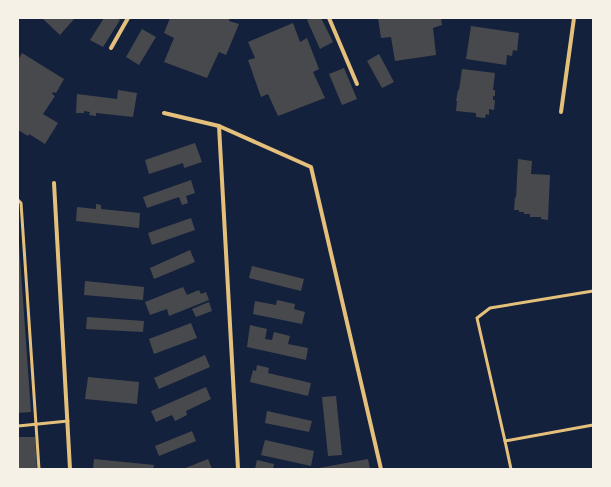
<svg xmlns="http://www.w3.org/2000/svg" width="611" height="487" font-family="'Sofia Sans Condensed',sans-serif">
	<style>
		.building { fill: #48494c }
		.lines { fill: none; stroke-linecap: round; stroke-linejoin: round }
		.service { stroke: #e5c07b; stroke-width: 3 }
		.minor { stroke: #e5c07b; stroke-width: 4 }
	</style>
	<rect width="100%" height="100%" fill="#14213d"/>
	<g class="building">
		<polygon points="42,18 75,18 60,35"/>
		<polygon points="104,18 117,18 120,20 103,47 90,40"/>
		<polygon points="170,18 230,18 229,21 239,24 226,55 219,52 207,78 164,62 174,38 164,33"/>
		<polygon points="311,18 321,18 333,42 320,49 307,20"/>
		<polygon points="378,18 441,18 442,25 433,28 436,55 395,61 391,37 381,38"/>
		<polygon points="293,23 300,42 307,38 319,69 313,72 325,98 278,116 268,94 261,97 248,60 255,58 248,42"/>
		<polygon points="471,26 519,33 517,51 513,50 512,56 507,55 506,65 466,59"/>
		<polygon points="142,29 156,37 139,65 126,57"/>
		<polygon points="22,53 64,79 56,93 53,92 52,94 55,96 43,114 58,123 45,144 29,134 28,136 18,130 18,60"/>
		<polygon points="379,54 394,82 382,88 367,61"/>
		<polygon points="344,68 357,99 342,105 329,74"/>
		<polygon points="462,69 495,73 493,90 495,90 495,96 493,96 493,100 495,100 494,110 489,109 489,115 486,114 485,118 476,117 476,113 456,111 457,101 456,101 458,90 459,90"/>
		<polygon points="118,90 137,93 133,117 96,113 96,116 89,115 90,112 84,111 84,113 76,113 77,94 117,99"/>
		<polygon points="195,143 202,162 184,168 183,163 149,174 145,160"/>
		<polygon points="518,159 532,161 531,174 550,175 548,220 541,219 541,217 530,217 530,214 524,214 524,212 519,212 519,210 514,210 515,197 516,198"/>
		<polygon points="191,180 195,193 186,196 188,203 182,205 179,197 147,208 143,197"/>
		<polygon points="96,204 101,205 101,209 140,213 139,228 76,221 77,207 96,209"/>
		<polygon points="191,218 195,230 152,245 148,233"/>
		<polygon points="18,244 19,244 31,412 18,413"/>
		<polygon points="190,250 195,262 154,279 150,268"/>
		<polygon points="252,266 304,279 301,291 249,278"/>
		<polygon points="85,281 144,287 143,300 84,295"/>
		<polygon points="183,287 187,295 199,290 201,294 206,292 209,300 169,316 167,309 150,315 145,302"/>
		<polygon points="277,300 295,304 294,309 305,312 302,324 253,314 255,301 276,305"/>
		<polygon points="209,302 212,311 196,317 192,309"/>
		<polygon points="87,317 144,321 143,332 86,329"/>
		<polygon points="191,323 197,338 154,354 149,339"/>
		<polygon points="250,325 267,329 265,339 272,340 274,332 290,336 288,344 308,348 306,360 247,347"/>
		<polygon points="205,355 210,367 159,389 154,378"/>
		<polygon points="257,365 269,368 268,373 311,383 308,396 250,382 253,370 256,371"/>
		<polygon points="88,377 139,382 137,404 85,399"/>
		<polygon points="206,387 211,399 186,411 187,415 175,421 172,415 156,422 151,411"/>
		<polygon points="336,396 342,455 328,456 322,397"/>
		<polygon points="267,411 312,421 309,432 265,423"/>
		<polygon points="192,431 196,441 159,456 155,446"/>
		<polygon points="18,437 35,437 37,469 18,469"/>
		<polygon points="265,440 314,451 311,466 261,455"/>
		<polygon points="94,459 154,465 153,469 93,469"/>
		<polygon points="208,459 212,469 183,469"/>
		<polygon points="368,459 370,469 319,469 319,468"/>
		<polygon points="257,460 274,464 273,469 255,469"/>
	</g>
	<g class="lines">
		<g class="service">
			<polyline points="18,200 21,203 39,469"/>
			<polyline points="18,426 68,421"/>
			<polyline points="505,441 477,318 490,308 593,291"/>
			<polyline points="511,469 505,441 593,425"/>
		</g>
		<g class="minor">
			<polyline points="329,18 357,84"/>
			<polyline points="111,48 128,18"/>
			<polyline points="561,112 574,18"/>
			<polyline points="164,113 219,126 311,167 381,469"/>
			<polyline points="219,126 238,469"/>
			<polyline points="54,183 70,469"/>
		</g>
	</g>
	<rect width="611" height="487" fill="none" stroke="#f6f1e7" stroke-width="38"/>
</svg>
